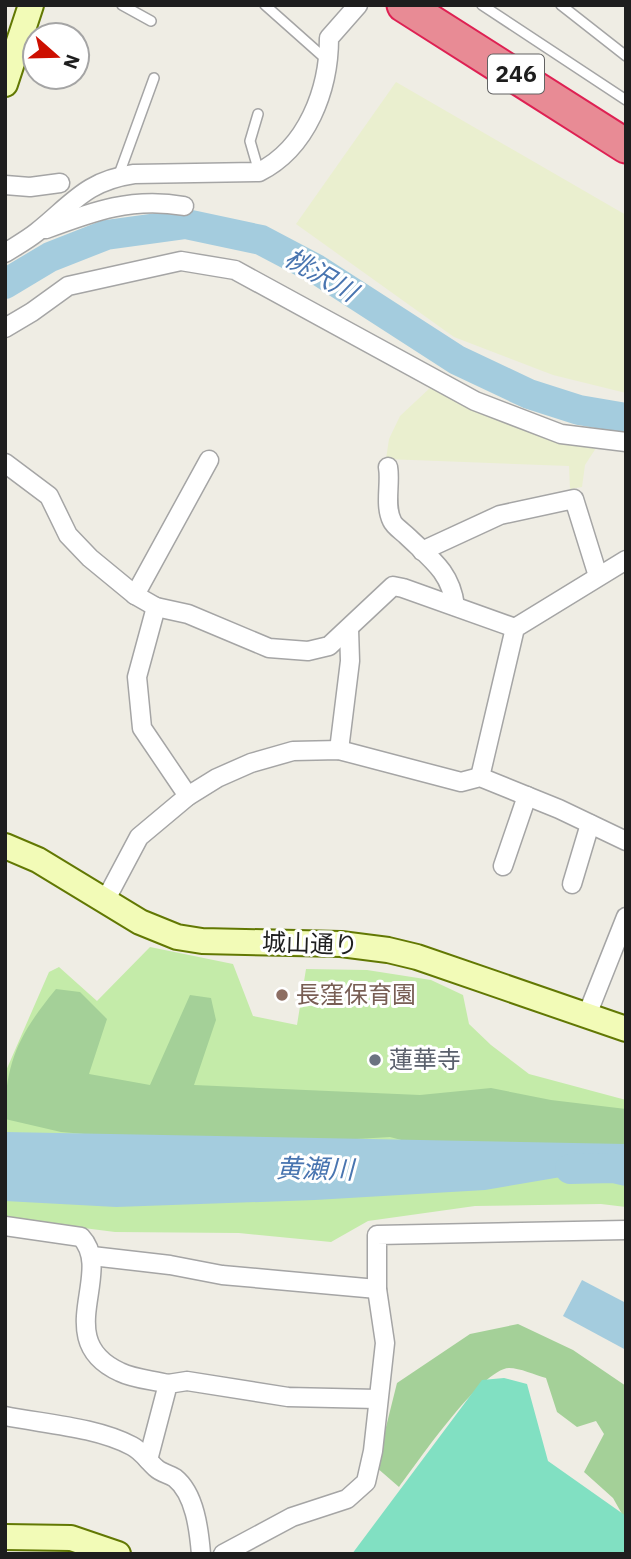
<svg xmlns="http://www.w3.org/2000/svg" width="631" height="1559" font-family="'IBM Plex Sans','Noto Sans JP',sans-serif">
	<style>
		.farmland { fill: #eaefcf }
		.grass { fill: #c4eba9 }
		.forest { fill: #a4d098 }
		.pitch { fill: #81e0c2 }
		.water { fill: #a4ccde }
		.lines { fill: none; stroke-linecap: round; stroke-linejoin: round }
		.river { stroke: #a4ccde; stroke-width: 30 }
		.lane-casing { stroke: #a5a5a5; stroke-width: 12 }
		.street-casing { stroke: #a5a5a5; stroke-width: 21 }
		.secondary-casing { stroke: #627803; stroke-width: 28 }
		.highway-casing { stroke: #de2153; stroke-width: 37 }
		.lane { stroke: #fff; stroke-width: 9 }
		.street { stroke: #fff; stroke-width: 18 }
		.secondary { stroke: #f2fbb7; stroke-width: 24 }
		.highway { stroke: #e88b95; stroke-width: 33 }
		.education-dot { fill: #8d6e63; stroke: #fff; stroke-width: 2.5 }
		.worship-dot { fill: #6b7280; stroke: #fff; stroke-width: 2.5 }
		.labels { text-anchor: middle; stroke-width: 6; stroke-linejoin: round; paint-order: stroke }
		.shield { fill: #fff; stroke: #626262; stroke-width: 2 }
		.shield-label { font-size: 23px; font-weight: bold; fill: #1e1e1e }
		.street-label { font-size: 24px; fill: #1e1e1e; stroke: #fff }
		.education-label { font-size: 24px; fill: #785e54; stroke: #fff; text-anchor: start }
		.worship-label { font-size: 24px; fill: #5b616d; stroke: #fff; text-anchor: start }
		.water-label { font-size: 26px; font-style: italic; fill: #4975b0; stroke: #fff }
	</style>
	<rect width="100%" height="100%" fill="#efede4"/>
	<g class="farmland">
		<polygon points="396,82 626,215 626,393 553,375 454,337 296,224"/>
		<polygon points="431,387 470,407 598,445 585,465 582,487 570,489 569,466 386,459 389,439 400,416"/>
	</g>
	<polygon class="grass" points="150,947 233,964 253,1016 297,1025 306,969 367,970 431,980 463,995 469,1024 491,1045 529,1074 626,1100 626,1207 601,1204 475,1206 368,1221 331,1242 239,1233 115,1232 5,1218 5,1073 49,972 59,967 97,1001"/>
	<g class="forest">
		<path d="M56,989L80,992L107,1019L89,1074L150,1085L190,995L211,998L216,1020L194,1085L420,1095L491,1088L551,1100L626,1109V1148L466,1157L390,1137L258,1145L191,1143L61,1132L5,1119C5,1061 20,1033 56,989Z"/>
		<path d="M518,1324L573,1350L626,1386V1521L613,1498L584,1472L604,1434L596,1421L577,1427L557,1412L546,1378C535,1375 520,1368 509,1368C481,1369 417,1463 399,1487L376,1467L397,1383L470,1334Z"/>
	</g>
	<polygon class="pitch" points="504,1378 527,1384 548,1461 626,1516 626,1554 352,1554 482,1380"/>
	<g class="water">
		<polygon points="5,1132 626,1144 626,1166 485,1190 315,1200 116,1207 5,1201"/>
		<polygon points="582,1280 626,1303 626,1350 563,1316"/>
	</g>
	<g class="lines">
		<g class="river">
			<polyline points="5,284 50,257 106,235 186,224 261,240 316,269 457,360 529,394 579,410 626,418"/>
			<polyline points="570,1169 613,1168 626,1171"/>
		</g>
		<g class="lane-casing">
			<g id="lane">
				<polyline points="122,5 151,21"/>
				<polyline points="265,5 328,61"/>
				<polyline points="482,5 626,100"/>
				<polyline points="561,5 626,56"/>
				<polyline points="258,114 250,141 259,172"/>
				<polyline points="118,177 154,78"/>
			</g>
		</g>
		<g class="street-casing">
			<g id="street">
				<polyline points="5,185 30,187 60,183"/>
				<path d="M46,229C94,211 132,197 184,206"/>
				<path d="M5,253C16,246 27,240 37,232C73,203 86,181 134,174L259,172C307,148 329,90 329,38L358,5"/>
				<polyline points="5,328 32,312 68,286 181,261 235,270 475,401 561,434 626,442"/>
				<polyline points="5,463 49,496 68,535 90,558 135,595 156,607 188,614 269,648 308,651 329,646 393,586 403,588 515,628"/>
				<path d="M388,467C391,483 384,505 392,521C394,526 403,532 407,536C431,559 451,572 455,606"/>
				<polyline points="422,551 500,515 574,499 598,576"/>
				<polyline points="135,595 209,460"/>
				<polyline points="156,607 137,677 142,728 188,796"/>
				<polyline points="339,750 350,661 349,629"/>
				<polyline points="480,777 515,628 626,560"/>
				<polyline points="503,866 527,796"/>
				<polyline points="572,884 590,824"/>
				<polyline points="105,901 139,837 188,796 217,778 251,763 293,751 339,750 461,782 480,777 559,809 626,841"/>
				<polyline points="587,1015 626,917"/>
				<path d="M5,1226L81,1237C115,1273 50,1340 120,1372C134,1379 153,1380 168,1384"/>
				<polyline points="92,1256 170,1265 222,1275 377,1289"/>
				<path d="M5,1416C45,1424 96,1427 132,1446C142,1451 148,1461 156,1468C161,1473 169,1474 175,1478C195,1494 199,1530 201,1554"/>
				<polyline points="148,1460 168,1384 187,1381 288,1397 377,1399"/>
				<polyline points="223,1554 292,1517 347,1499 366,1482 373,1451 385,1343 377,1289 377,1235 626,1230"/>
			</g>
		</g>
		<g class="secondary-casing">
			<g id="secondary">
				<polyline points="5,84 31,5"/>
				<polyline points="5,846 38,860 140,922 177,937 202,941 341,944 388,950 417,957 626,1029"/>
				<polyline points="5,1537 71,1538 118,1554"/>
			</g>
		</g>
		<g class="highway-casing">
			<polyline id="highway" points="404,5 626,146"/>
		</g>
		<use href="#lane" class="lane"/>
		<use href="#street" class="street"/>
		<use href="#secondary" class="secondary"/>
		<use href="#highway" class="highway"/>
	</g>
	<circle class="education-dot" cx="282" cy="995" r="7"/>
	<circle class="worship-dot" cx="375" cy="1060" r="7"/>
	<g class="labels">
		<rect class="shield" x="488" y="54.5" width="56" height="39" rx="5"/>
		<g class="shield-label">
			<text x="516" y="82">246</text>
		</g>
		<g class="street-label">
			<text transform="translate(310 944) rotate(2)" y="8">城山通り</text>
		</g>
		<g class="education-label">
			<text x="296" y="1003">長窪保育園</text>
		</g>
		<g class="worship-label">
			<text x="389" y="1068">蓮華寺</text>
		</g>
		<g class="water-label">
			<text transform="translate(321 275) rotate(30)" y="9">桃沢川</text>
			<text transform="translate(315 1169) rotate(1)" y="9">黄瀬川</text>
		</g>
	</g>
	<rect width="631" height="1559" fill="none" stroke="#1e1e1e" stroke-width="14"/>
	<g transform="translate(56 56) rotate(110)"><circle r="33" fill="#ffffff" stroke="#a5a5a5" stroke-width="2"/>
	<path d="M0-5L12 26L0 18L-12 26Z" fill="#cd0f00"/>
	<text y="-10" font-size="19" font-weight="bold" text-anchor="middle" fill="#1e1e1e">N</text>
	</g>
</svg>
